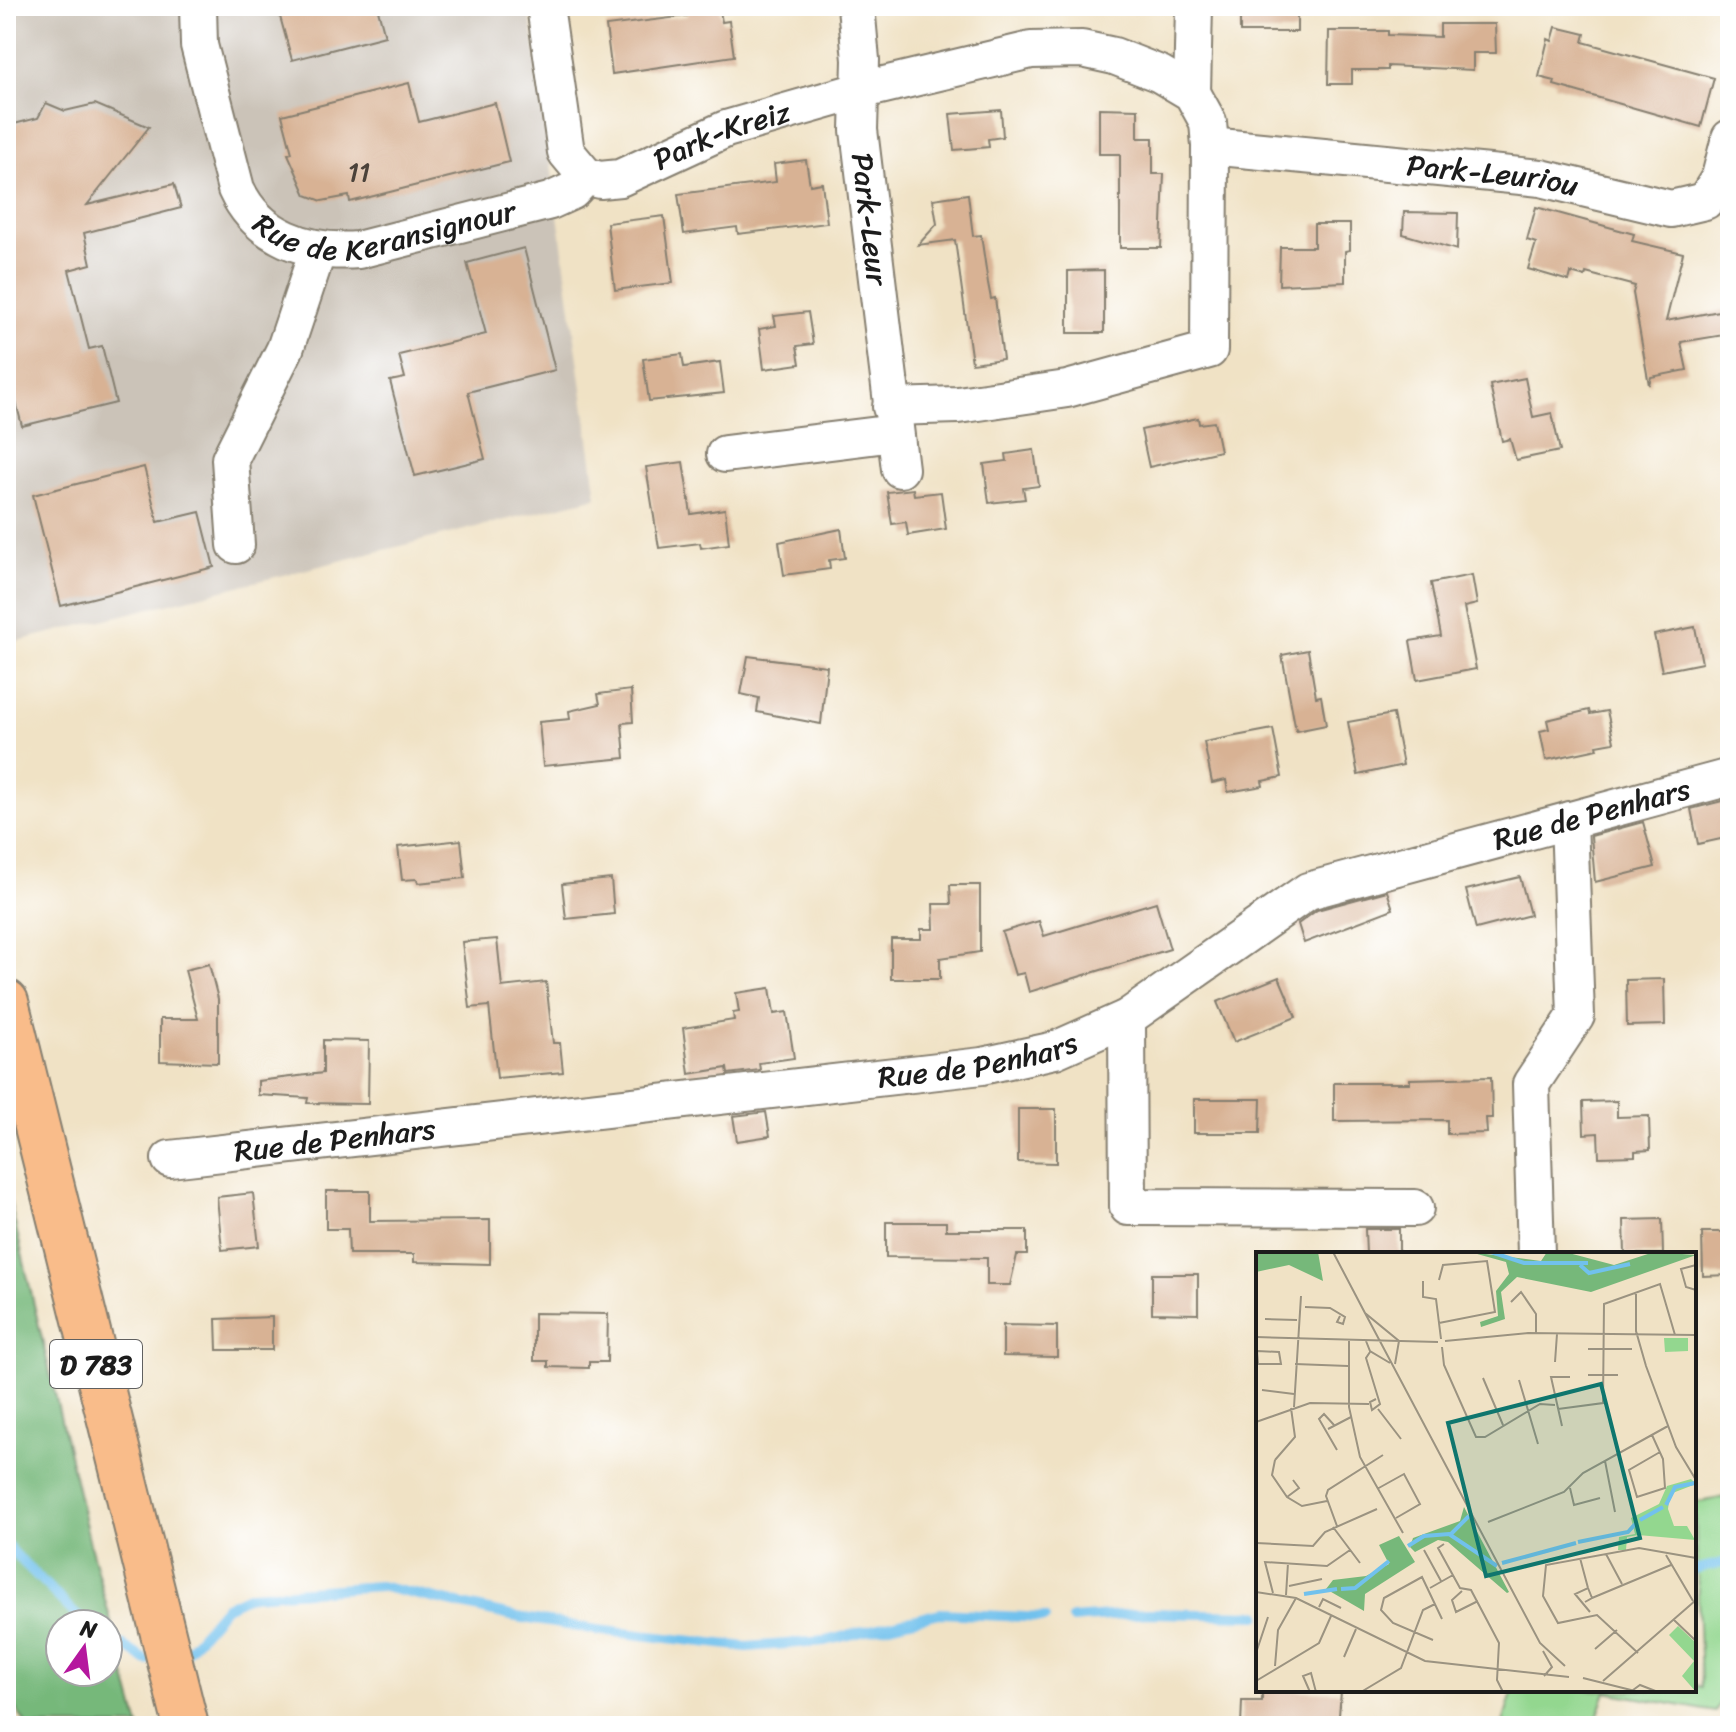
<svg xmlns="http://www.w3.org/2000/svg" width="1736" height="1732" font-family="Sriracha,sans-serif">
	<style>
		.industrial { fill: #cbc3b8 }
		.green { fill: #93d78f; stroke: #587a56; stroke-width: 2 }
		.forest { fill: #76b87a; stroke: #496a4b; stroke-width: 2; fill-rule: evenodd }
		.lines { fill: none; stroke-linecap: round; stroke-linejoin: round }
		.stream { stroke: #71c1ed; stroke-width: 10 }
		.building { fill: #d8b294 }
		.minor-casing { stroke: #867f70; stroke-width: 40 }
		.major-casing { stroke: #867f70; stroke-width: 48 }
		.minor { stroke: #fff; stroke-width: 36 }
		.major { stroke: #f9bc8a; stroke-width: 44 }
		.labels { text-anchor: middle; stroke-width: 7; stroke-linejoin: round; paint-order: stroke }
		.number-label { font-size: 26px; fill: #4b423a }
		.shield { fill: #fff; stroke: #606060; stroke-width: 2 }
		.shield-label { font-size: 28px; font-weight: bold; fill: #1c1c1c }
		.street-label { font-size: 30px; fill: #1c1c1c; stroke: #fff }
		.inset-river { fill: none; stroke: #71c1ed; stroke-width: 4 }
		.inset-road { fill: none; stroke: #9b9381; stroke-width: 2 }
		.view { fill: #0f766e; fill-opacity: 0.15; stroke: #0f766e; stroke-width: 4 }
		.inset-edge { fill: none; stroke: #1c1c1c; stroke-width: 4 }
	</style>
	<rect width="100%" height="100%" fill="#fff"/>
	<filter id="ink" filterUnits="userSpaceOnUse"><feTurbulence type="fractalNoise" baseFrequency=".0125" numOctaves="2"/><feDisplacementMap in="SourceGraphic" scale="16" xChannelSelector="R" yChannelSelector="G"/><feConvolveMatrix kernelMatrix="1 2 1 2 8 2 1 2 1" color-interpolation-filters="sRGB"/></filter>
	<filter id="wash" filterUnits="userSpaceOnUse"><feTurbulence type="fractalNoise" baseFrequency=".006" numOctaves="4" result="noise"/><feDisplacementMap in="SourceGraphic" scale="32" xChannelSelector="R" yChannelSelector="G"/><feGaussianBlur stdDeviation="1.8" result="paint"/><feColorMatrix in="noise" values="0 0 0 0 0 0 0 0 0 0 0 0 0 0 0 0 0 1.4 0 .05"/><feComposite in="paint" operator="in"/></filter>
	<g filter="url(#wash)">
		<rect width="100%" height="100%" fill="#f0e2c5"/>
		<polygon class="industrial" points="6,6 529,6 597,497 6,644"/>
		<polygon class="green" points="1730,1496 1730,1702 1722,1698 1715,1712 1606,1692 1594,1726 1502,1726 1513,1690 1694,1690 1694,1685 1701,1687 1695,1503"/>
		<path class="forest" d="M6,1185L91,1548L139,1726H28L6,1696ZM60,1624H108V1672H60Z"/>
		<g class="lines">
			<g class="stream">
				<polyline points="6,1545 76,1615 90,1624"/>
				<polyline points="1694,1570 1730,1561"/>
				<polyline points="1072,1619 1147,1613 1258,1615"/>
				<polyline points="108,1636 147,1661"/>
				<polyline points="182,1657 225,1607 250,1595 379,1586 511,1616 597,1630 747,1647 825,1641 940,1613 1045,1618"/>
			</g>
		</g>
		<g id="blocks">
			<g class="building">
				<polygon points="305,6 377,6 385,36 292,60 279,13"/>
				<polygon points="686,6 719,6 722,22 729,21 734,56 612,74 606,26 687,16"/>
				<rect x="1240" y="6" width="57" height="26"/>
				<polygon points="1440,24 1495,24 1496,53 1473,53 1473,70 1388,66 1388,70 1352,70 1352,84 1328,84 1329,31 1388,31 1388,35 1440,37"/>
				<polygon points="1556,27 1585,34 1583,42 1714,78 1701,127 1554,85 1555,81 1539,77 1548,39 1552,41"/>
				<polygon points="409,83 419,122 495,103 509,162 350,202 349,196 322,201 306,195 288,154 292,153 282,115"/>
				<polygon points="46,103 65,111 95,104 149,127 87,205 174,184 181,208 84,233 91,264 69,270 89,349 102,346 116,403 22,426 6,362 6,126 38,118"/>
				<polygon points="1099,108 1138,109 1138,138 1153,138 1153,174 1164,174 1161,248 1120,248 1120,154 1099,154"/>
				<polygon points="1001,110 1003,137 988,139 989,147 954,150 950,114"/>
				<polygon points="806,160 810,185 822,183 827,223 738,234 737,227 684,234 678,194 776,182 774,164"/>
				<polygon points="968,194 973,236 981,235 988,283 991,299 995,298 1003,359 972,363 955,240 918,245 937,224 933,199"/>
				<polygon points="1536,207 1634,234 1632,241 1683,253 1666,321 1730,309 1730,334 1681,342 1687,370 1651,377 1649,385 1633,293 1635,286 1586,273 1585,277 1571,273 1569,281 1528,269 1536,243 1527,240"/>
				<polygon points="1404,212 1458,213 1457,250 1403,234"/>
				<polygon points="664,216 673,283 615,290 607,223"/>
				<polygon points="1314,224 1350,224 1350,250 1345,251 1345,282 1279,285 1280,247 1314,247"/>
				<polygon points="524,248 555,370 468,392 485,459 415,476 390,381 405,378 399,355 486,334 467,263"/>
				<polygon points="1104,270 1104,333 1068,333 1068,271"/>
				<polygon points="808,312 813,344 797,346 800,364 764,369 759,329 776,326 774,316"/>
				<polygon points="682,354 684,367 720,362 724,393 649,401 643,359"/>
				<polygon points="1525,378 1533,417 1552,413 1560,451 1516,460 1510,439 1502,441 1490,385"/>
				<polygon points="1198,418 1199,424 1214,422 1220,451 1149,467 1141,430"/>
				<polygon points="1034,450 1039,486 1023,488 1025,499 989,503 984,464 1007,461 1006,454"/>
				<polygon points="683,462 691,514 725,509 729,544 701,548 700,543 659,548 646,467"/>
				<polygon points="144,467 158,522 200,512 214,567 61,606 33,495"/>
				<polygon points="913,489 914,495 941,492 946,529 908,535 906,522 892,524 887,492"/>
				<polygon points="841,529 845,558 829,560 830,569 784,575 779,542"/>
				<polygon points="1472,575 1477,604 1464,607 1476,669 1417,680 1410,641 1441,636 1431,583"/>
				<polygon points="1695,627 1702,663 1662,671 1654,635"/>
				<polygon points="1308,650 1316,697 1321,696 1326,725 1296,731 1282,655"/>
				<polygon points="748,656 827,666 821,724 757,712 759,698 741,694"/>
				<polygon points="631,690 633,722 622,723 625,758 543,766 539,722 570,719 569,711 600,704 598,694"/>
				<polygon points="1589,710 1590,714 1607,711 1614,742 1597,745 1598,749 1546,760 1540,731 1549,729 1547,720"/>
				<polygon points="1393,714 1403,765 1358,775 1348,722"/>
				<polygon points="1273,729 1282,777 1262,781 1263,786 1228,792 1226,780 1212,783 1204,742"/>
				<polygon points="1730,799 1730,837 1698,844 1691,809"/>
				<polygon points="1643,822 1655,867 1595,882 1591,836"/>
				<polygon points="461,840 465,878 418,883 417,879 402,880 398,847"/>
				<polygon points="1520,877 1530,915 1476,929 1466,890"/>
				<polygon points="611,879 614,914 566,919 562,884"/>
				<polygon points="950,885 980,885 980,952 940,958 940,979 891,979 891,939 921,939 921,929 934,929 933,904 951,904"/>
				<polygon points="1387,891 1393,909 1304,943 1298,924 1317,910"/>
				<polygon points="1156,902 1170,949 1029,992 1024,973 1015,975 1002,932 1039,921 1044,936"/>
				<polygon points="497,939 502,987 546,982 553,1043 560,1043 563,1072 497,1078 489,1006 470,1008 462,942"/>
				<polygon points="209,964 218,999 218,1063 160,1061 160,1019 198,1019 185,970"/>
				<polygon points="1279,977 1296,1017 1234,1042 1217,1002"/>
				<polygon points="1664,979 1665,1025 1627,1026 1626,980"/>
				<polygon points="770,988 774,1014 787,1012 794,1058 759,1063 760,1070 728,1074 727,1068 689,1074 683,1028 734,1020 733,1013 739,1012 736,993"/>
				<polygon points="323,1040 369,1041 368,1104 307,1103 308,1098 258,1095 258,1081 323,1073"/>
				<polygon points="1491,1077 1492,1118 1486,1118 1487,1133 1447,1134 1447,1120 1334,1121 1334,1083 1410,1083 1410,1079"/>
				<polygon points="1194,1099 1261,1099 1260,1133 1194,1133"/>
				<polygon points="1617,1101 1617,1117 1649,1116 1650,1150 1635,1151 1635,1156 1599,1157 1598,1133 1584,1134 1583,1102"/>
				<polygon points="1018,1109 1056,1109 1056,1163 1018,1162"/>
				<polygon points="766,1112 770,1136 737,1141 733,1116"/>
				<polygon points="326,1191 370,1191 370,1221 490,1220 490,1264 414,1262 414,1254 349,1254 348,1229 326,1229"/>
				<polygon points="253,1193 259,1246 222,1250 217,1197"/>
				<polygon points="1662,1219 1663,1254 1625,1254 1624,1220"/>
				<polygon points="886,1222 946,1222 946,1230 1027,1230 1027,1255 1017,1255 1010,1285 987,1285 987,1258 886,1257"/>
				<polygon points="1365,1229 1399,1229 1399,1254 1366,1254"/>
				<polygon points="1702,1232 1730,1232 1730,1275 1703,1276"/>
				<polygon points="1152,1274 1198,1274 1198,1314 1152,1313"/>
				<polygon points="534,1313 608,1314 607,1362 589,1362 589,1368 548,1367 548,1361 534,1361"/>
				<polygon points="272,1317 272,1350 217,1350 216,1319"/>
				<polygon points="1003,1325 1057,1326 1057,1357 1003,1356"/>
				<polygon points="1262,1690 1341,1692 1338,1726 1241,1726 1242,1701 1262,1701"/>
			</g>
		</g>
	</g>
	<g filter="url(#ink)">
		<use href="#blocks" fill-opacity="0" stroke="#867f70" stroke-width="2"/>
		<g class="lines">
			<g class="minor-casing">
				<g id="minor">
					<path id="s1" d="M198,6L199,45L236,189C258,237 308,254 358,250L550,201L572,191L586,176"/>
					<path id="s2" d="M545,6L566,152L586,176L600,180L620,178L726,129L859,91L1031,50L1082,49L1114,56L1160,74L1192,93L1208,122L1210,146L1209,350L1067,389L958,405L891,407"/>
					<path id="s3" d="M856,6L861,60L859,130L900,469"/>
					<polyline points="1192,93 1194,6"/>
					<path id="s4" d="M1210,146L1541,178L1671,209L1705,201L1720,177L1730,138"/>
					<polyline points="725,454 895,433"/>
					<polyline points="236,545 230,459 285,349 318,250"/>
					<polyline points="1127,1018 1128,1207 1415,1208"/>
					<path id="s5" d="M170,1159L982,1066L1055,1050L1127,1018L1308,891L1730,777"/>
					<polyline points="1536,1254 1531,1084 1576,1016 1569,820"/>
				</g>
			</g>
			<g class="major-casing">
				<polyline id="major" points="6,1002 186,1726"/>
			</g>
			<use href="#minor" class="minor"/>
			<use href="#major" class="major"/>
		</g>
	</g>
	<g class="labels">
		<g class="number-label">
			<text x="359" y="181">11</text>
		</g>
		<rect class="shield" x="50" y="1340" width="92" height="48" rx="6"/>
		<g class="shield-label">
			<text x="96" y="1374">D 783</text>
		</g>
		<g class="street-label">
			<text dy="10" stroke="none"><textPath href="#s2" startOffset="324">Park-Kreiz</textPath></text>
			<text dy="10" stroke="none"><textPath href="#s4" startOffset="284">Park-Leuriou</textPath></text>
			<text dy="10" stroke="none"><textPath href="#s1" startOffset="360">Rue de Keransignour</textPath></text>
			<text dy="10" stroke="none"><textPath href="#s3" startOffset="214">Park-Leur</textPath></text>
			<text dy="10" stroke="none"><textPath href="#s5" startOffset="1486">Rue de Penhars</textPath></text>
			<text dy="10" stroke="none"><textPath href="#s5" startOffset="814">Rue de Penhars</textPath></text>
			<text dy="10" stroke="none"><textPath href="#s5" startOffset="166">Rue de Penhars</textPath></text>
		</g>
	</g>
	<g transform="translate(1256 1252)">
		<rect width="440" height="440" fill="#f0e2c5"/>
		<path d="M408,86H432V99L409,100ZM435,227L440,232L414,242L412,257L418,274H431L439,288L382,283L371,285L370,298H362L363,285L379,282L375,266L403,252L411,234ZM422,374L440,391V440L426,424L438,409L413,383Z" fill="#93d78f"/>
		<path d="M0,0H62L67,29L33,13L0,20ZM214,0L285,9L291,0H309L358,13L398,0L440,3L335,40L261,25L245,40L249,67L225,75L224,70L242,64L240,39L253,22L250,10ZM208,255L253,340L251,341L192,290L182,288L159,300L154,295L157,286L204,269ZM143,284L159,310L109,342L108,359L70,337L77,328L110,324L133,312L123,293Z" fill="#76b87a"/>
		<path class="inset-river" d="M235,0L268,11H332M324,13L333,21L374,12M410,253L419,235L439,231M384,268L407,255M195,282L213,264M322,290L372,280L381,270M152,294L168,284L193,282L241,314M246,311L320,291M85,337L99,336L133,309M48,342L81,337"/>
		<path class="inset-road" d="M77,0L109,61L143,89L139,112M440,13L425,17L430,35L440,38M183,28L187,13L231,9L239,60L183,71M167,29V45L180,47L185,87M380,40V79L390,114L420,195L440,228M255,50L265,40L280,62V81M49,55L74,56L89,65L87,72L81,70L84,64M109,61L284,391L309,414M9,67L41,68M0,85L182,90M93,89V155L104,205L147,281M110,89L114,99L134,111M189,89L272,81L440,83M186,95L188,113L220,185H229L284,152L299,153M332,97H376M0,99H1L23,100L25,112H2L1,99M114,100L110,106L124,152L116,158L114,150L120,147M299,110L301,82M39,112L92,114M332,123H362M227,126L247,173M263,128L282,192M6,138L38,142M38,155L45,44M122,157L145,187M302,157L347,151L348,52L404,32L419,83M0,170L54,151L113,152M78,173L68,162L63,167L81,198M306,174L295,125H314M72,177L95,165M396,183L407,207L409,236L381,245L373,218L404,200M19,208L16,223L31,245L46,254L71,249M19,208L39,185L35,156M349,209L359,260M314,236L318,253L344,246M121,237L148,222L164,252L140,266M31,245L43,236L37,228M232,270L308,240L327,221L412,174M81,274L70,244L72,238L127,203M77,275L104,311M0,291L57,294L69,280L121,257M188,292L182,296L204,336L215,338L243,391L241,428L247,440M168,298L185,329M350,302L366,332M410,303L437,349M324,306L332,336M33,334L66,327M174,336L197,323M206,339L196,348L200,360L222,349M0,340L40,346L169,409L313,425M17,341L9,310L71,314L94,298M30,343L32,311M336,346L415,313M329,350L336,346L332,336L319,342L334,360M63,355L67,347L85,356M418,368L440,389M177,388L137,371L125,358L128,346L166,325L186,367M339,397L361,378M287,399L296,415L288,424M0,401L12,365M382,401L341,363L302,371L287,344L290,313L383,296L440,306M88,405L100,377M19,414L22,378L40,346M327,426L383,440M0,429L63,391L75,364M347,429L440,348M377,438L384,433L402,440M54,440L47,424L55,421L60,440M105,440L145,416L167,358L179,352"/>
		<path class="view" d="M345,132L384,286L230,324L192,171Z"/>
		<rect width="440" height="440" class="inset-edge"/>
	</g>
	<rect width="1736" height="1732" fill="none" stroke="#fff" stroke-width="32"/>
	<g transform="translate(84 1648) rotate(14)"><circle r="38" fill="#ffffff" stroke="#a4a4a4" stroke-width="2"/>
	<path d="M0-6L14 30L0 20L-14 30Z" fill="#b5179e"/>
	<text y="-12" font-size="22" font-weight="bold" text-anchor="middle" fill="#1c1c1c">N</text>
	</g>
</svg>
